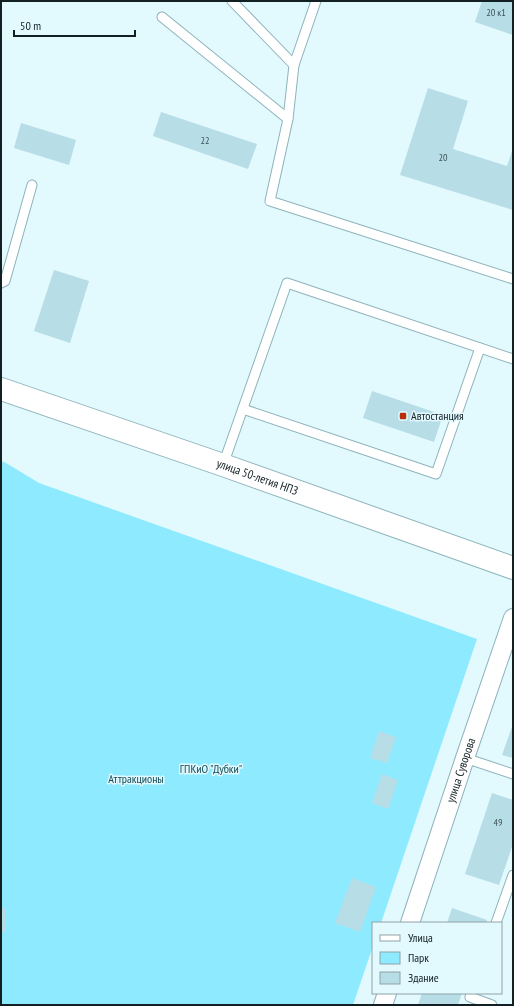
<svg xmlns="http://www.w3.org/2000/svg" width="514" height="1006" font-family="'PT Sans Narrow',sans-serif">
	<style>
		.green { fill: #8deaff }
		.building { fill: #b7dde6 }
		.lines { fill: none; stroke-linecap: round; stroke-linejoin: round }
		.lane-casing { stroke: #8eb3bb; stroke-width: 11 }
		.street-casing { stroke: #8eb3bb; stroke-width: 20 }
		.secondary-casing { stroke: #8eb3bb; stroke-width: 24 }
		.lane { stroke: #fff; stroke-width: 9 }
		.street { stroke: #fff; stroke-width: 18 }
		.secondary { stroke: #fff; stroke-width: 22 }
		.poi-dot { fill: #b82d0b; stroke: #e2f9fe; stroke-width: 1.5 }
		.labels { text-anchor: middle; stroke-width: 3; stroke-linejoin: round; paint-order: stroke }
		.number-label { font-size: 10px; fill: #3b4f54 }
		.poi-label { font-size: 12px; fill: #122024; stroke: #e2f9fe; text-anchor: start }
		.street-label { font-size: 12px; fill: #122024; stroke: #e2f9fe }
		.park-label { font-size: 12px; fill: #124d59; stroke: #e2f9fe }
	</style>
	<rect width="100%" height="100%" fill="#e2f9fe"/>
	<polygon class="green" points="1,461 6,463 39,483 477,639 381,923 373,923 373,946 353,1005 1,1005"/>
	<g class="building">
		<polygon points="482,1 513,1 513,35 475,22"/>
		<polygon points="428,88 468,101 453,149 507,166 513,148 513,210 400,175"/>
		<polygon points="161,112 257,144 248,169 153,136"/>
		<polygon points="21,123 76,140 69,165 14,148"/>
		<polygon points="54,270 89,281 70,343 34,331"/>
		<polygon points="372,391 443,415 434,442 363,418"/>
		<polygon points="513,724 513,758 502,755"/>
		<polygon points="379,731 396,737 387,763 370,758"/>
		<polygon points="382,774 398,780 388,809 372,803"/>
		<polygon points="492,793 513,800 513,844 499,885 465,874"/>
		<polygon points="352,878 376,887 360,932 335,923"/>
		<polygon points="3,908 5,908 6,932 3,932 1,931 1,909"/>
		<polygon points="452,908 487,920 486,923 447,923"/>
		<polygon points="422,993 462,993 458,1005 418,1005"/>
	</g>
	<g class="lines">
		<g class="lane-casing">
			<g id="lane">
				<polyline points="232,1 294,65"/>
				<polyline points="316,1 294,65 288,119 270,201 513,279"/>
				<polyline points="162,17 288,119"/>
				<polyline points="1,283 5,281 32,185"/>
				<polyline points="243,409 436,474 480,348"/>
				<polyline points="223,465 287,283 513,359"/>
				<polyline points="465,758 513,774"/>
				<polyline points="496,923 513,875"/>
				<polyline points="471,993 470,997 492,1005"/>
			</g>
		</g>
		<g class="street-casing">
			<g id="street">
				<path id="s1" d="M410,923L465,758L513,618"/>
				<polyline points="383,1005 387,993"/>
			</g>
		</g>
		<g class="secondary-casing">
			<g id="secondary">
				<path id="s2" d="M1,389L223,465L513,568"/>
			</g>
		</g>
		<use href="#lane" class="lane"/>
		<use href="#street" class="street"/>
		<use href="#secondary" class="secondary"/>
	</g>
	<rect class="poi-dot" x="399" y="412" width="8" height="8" rx="2"/>
	<g class="labels">
		<g class="number-label">
			<text x="496" y="16">20 к1</text>
			<text x="205" y="144">22</text>
			<text x="443" y="161">20</text>
			<text x="498" y="826">49</text>
		</g>
		<g class="poi-label">
			<text x="411" y="420">Автостанция</text>
		</g>
		<g class="street-label">
			<text dy="4" stroke="none"><textPath href="#s2" startOffset="271">улица 50-летия НПЗ</textPath></text>
			<text dy="4" stroke="none"><textPath href="#s1" startOffset="161">улица Суворова</textPath></text>
		</g>
		<g class="park-label">
			<text x="211" y="773">ГПКиО "Дубки"</text>
			<text x="136" y="783">Аттракционы</text>
		</g>
	</g>
	<rect width="514" height="1006" fill="none" stroke="#122024" stroke-width="4"/>
	<rect x="372" y="922" width="130" height="72" fill="#e2f9fe" stroke="#8fa2a7"/>
	<rect x="380" y="935" width="20" height="6" fill="#ffffff" stroke="#8fa2a7"/>
	<text x="408" y="942" font-size="12" fill="#122024">Улица</text>
	<rect x="380" y="952" width="20" height="12" fill="#8deaff" stroke="#8fa2a7"/>
	<text x="408" y="962" font-size="12" fill="#122024">Парк</text>
	<rect x="380" y="972" width="20" height="12" fill="#b7dde6" stroke="#8fa2a7"/>
	<text x="408" y="982" font-size="12" fill="#122024">Здание</text>
	<path d="M14 30v6h121v-6" fill="none" stroke="#122024" stroke-width="2"/>
	<text x="20" y="30" font-size="12" fill="#122024" stroke="#e2f9fe" stroke-width="3" paint-order="stroke">50 m</text>
</svg>
